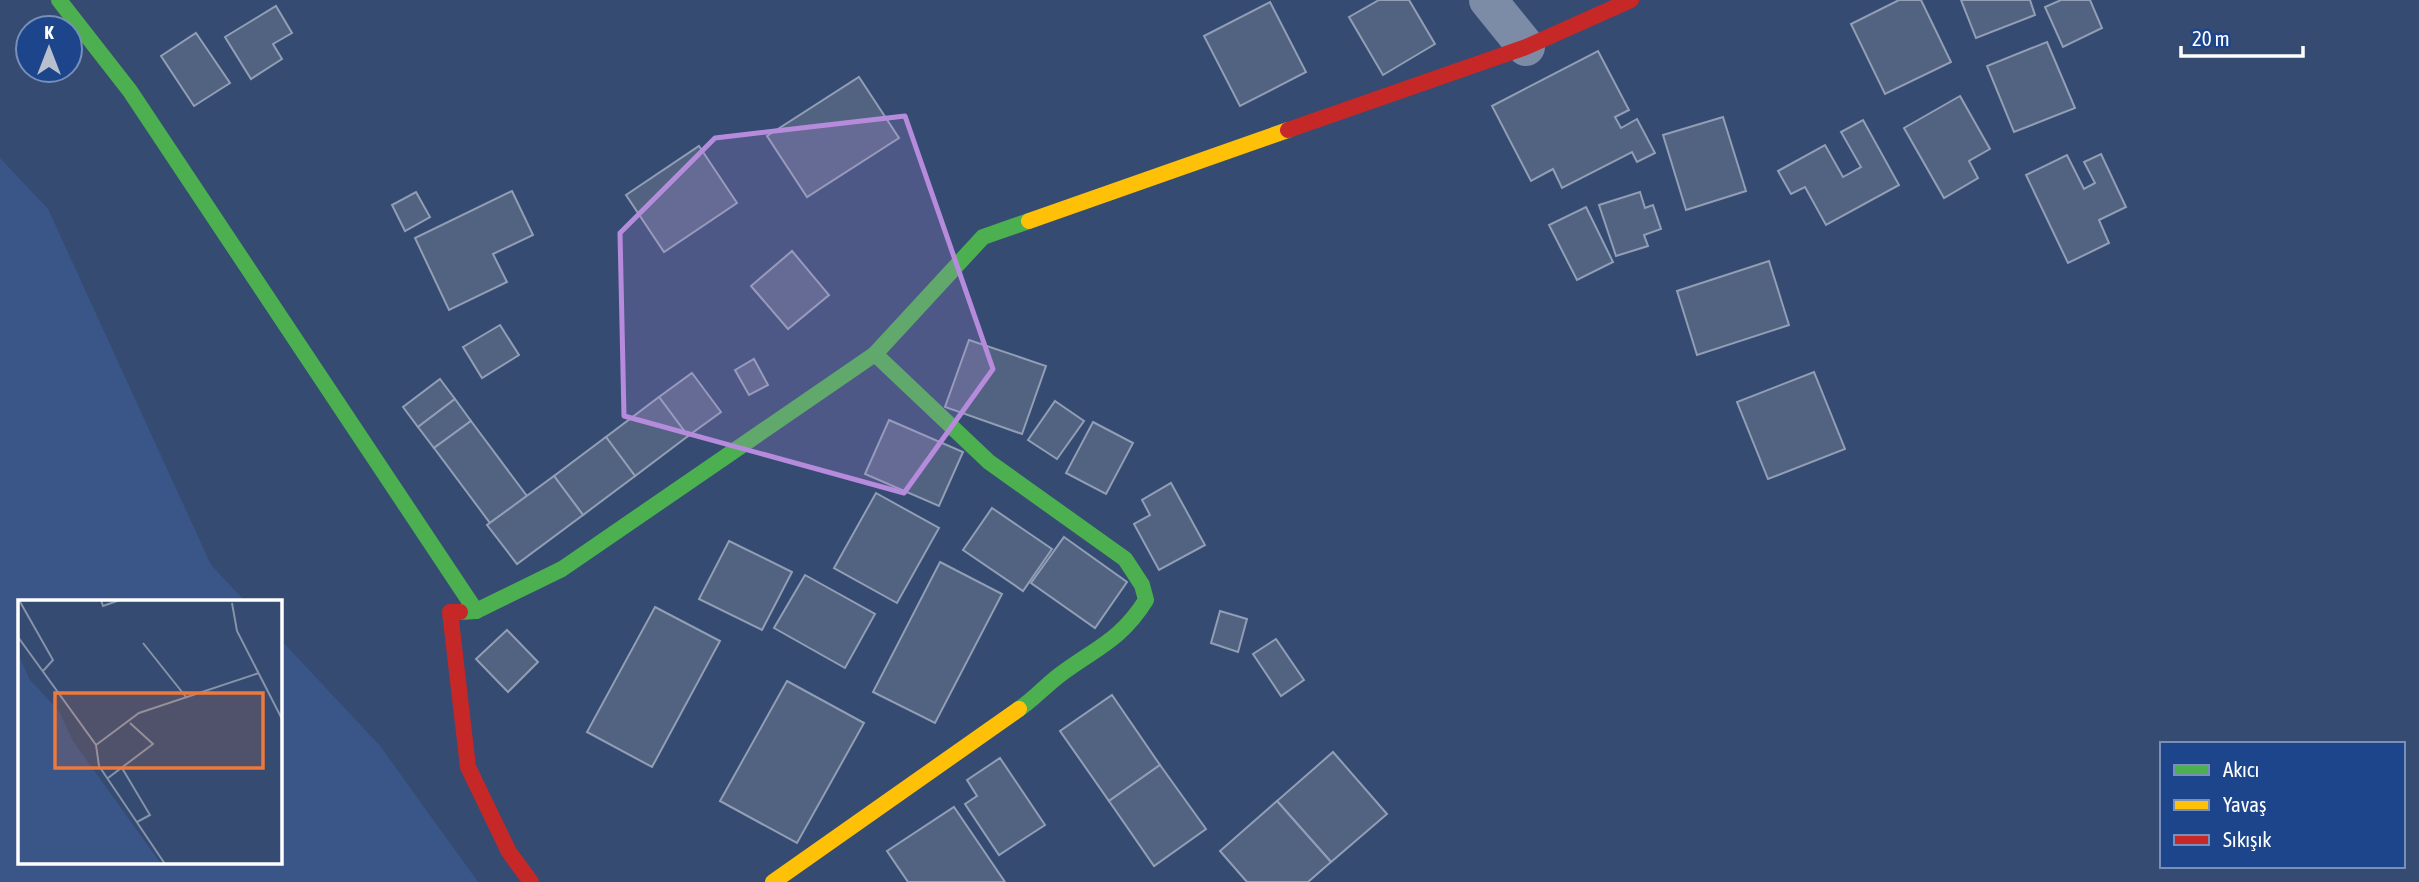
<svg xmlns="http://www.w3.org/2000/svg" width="2419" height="882" font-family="'Asap Condensed',sans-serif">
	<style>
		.water { fill: #3a5689 }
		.building { fill: #526382; stroke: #919eb5; stroke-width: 2 }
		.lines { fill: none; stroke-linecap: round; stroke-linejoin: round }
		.street { stroke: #7c8ca7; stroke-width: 38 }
		.fast { stroke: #4caf50; stroke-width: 16 }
		.slow { stroke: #ffc107; stroke-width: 16 }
		.jam { stroke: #c62828; stroke-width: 16 }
		.marked { fill: #b68bdc; fill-opacity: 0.2; stroke: #b68bdc; stroke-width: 5; stroke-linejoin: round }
		.inset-road { fill: none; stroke: #8693aa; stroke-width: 2 }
		.view { fill: #ed7a3d; fill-opacity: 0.15; stroke: #ed7a3d; stroke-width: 3.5 }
		.inset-edge { fill: none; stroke: #fff; stroke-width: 3.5 }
	</style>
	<rect width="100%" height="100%" fill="#354b72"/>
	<polygon class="water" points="0,158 48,209 211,565 246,602 19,602 19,863 280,863 280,639 380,746 478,882 0,882"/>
	<g class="building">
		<polygon points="1379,0 1409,0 1435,44 1383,75 1349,17"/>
		<polygon points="1899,0 1921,0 1951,62 1885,94 1851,24"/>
		<polygon points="1961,0 2030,0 2035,15 1976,38"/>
		<polygon points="2061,0 2090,0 2102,28 2063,47 2045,7"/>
		<polygon points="1270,2 1306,72 1240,106 1204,36"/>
		<polygon points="276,6 292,33 273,44 282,59 251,79 225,37"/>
		<polygon points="196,33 230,83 194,106 161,56"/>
		<polygon points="2047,42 2075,108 2014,132 1987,66"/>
		<polygon points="1598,51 1629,110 1615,117 1621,128 1637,119 1655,153 1637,162 1632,152 1562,188 1553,169 1531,181 1492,106"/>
		<polygon points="859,77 899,138 807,197 767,136"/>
		<polygon points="1960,96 1990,149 1969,161 1978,178 1944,198 1904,128"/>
		<polygon points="1723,117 1746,191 1686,210 1663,135"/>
		<polygon points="1863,120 1899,185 1826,225 1805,187 1791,194 1778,171 1825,145 1843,177 1861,167 1841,132"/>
		<polygon points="699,146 737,203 664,252 626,195"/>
		<polygon points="2101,154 2126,207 2099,220 2109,243 2068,263 2026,175 2067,155 2084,189 2095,183 2084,162"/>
		<polygon points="512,191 533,235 493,254 507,282 449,310 415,238"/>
		<polygon points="416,192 430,217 405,231 392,205"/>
		<polygon points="1640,192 1645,208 1653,205 1661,229 1644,235 1648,246 1616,256 1599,205"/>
		<polygon points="1586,207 1613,262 1577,280 1549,225"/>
		<polygon points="792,251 829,295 788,329 751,286"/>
		<polygon points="1769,261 1789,325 1697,355 1677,291"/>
		<polygon points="500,325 519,355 482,378 463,347"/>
		<polygon points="969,340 1046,366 1022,434 945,407"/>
		<polygon points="754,359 768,385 749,395 735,370"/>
		<polygon points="1814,372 1845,449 1768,479 1737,402"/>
		<polygon points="692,373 721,412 688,436 659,397"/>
		<polygon points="440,379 455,399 418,427 403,407"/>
		<polygon points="659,397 688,436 635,476 606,437"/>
		<polygon points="455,399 471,421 434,448 418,427"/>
		<polygon points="1055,401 1084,421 1057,459 1028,440"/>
		<polygon points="889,420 963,452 939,506 865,474"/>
		<polygon points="471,421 527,496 490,523 434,448"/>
		<polygon points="1093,422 1133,443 1106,494 1066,473"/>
		<polygon points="606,437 635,476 583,515 554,476"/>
		<polygon points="554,476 583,515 517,564 487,525"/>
		<polygon points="1171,483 1205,545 1159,570 1134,524 1150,515 1142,500"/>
		<polygon points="876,493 939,528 897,603 834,568"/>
		<polygon points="992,508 1052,549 1023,591 963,550"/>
		<polygon points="1064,537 1127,582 1095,628 1031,583"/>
		<polygon points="729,541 792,572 762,630 699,599"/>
		<polygon points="940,562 1002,594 935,723 873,692"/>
		<polygon points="805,575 875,614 845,668 774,628"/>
		<polygon points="655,607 720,641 652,767 587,732"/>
		<polygon points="1220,611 1247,619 1238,652 1211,643"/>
		<polygon points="507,630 538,662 508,692 476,659"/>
		<polygon points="1276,639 1304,680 1281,696 1253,654"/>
		<polygon points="787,681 864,723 797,843 720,801"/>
		<polygon points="1112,695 1160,765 1109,801 1060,731"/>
		<polygon points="1333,752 1387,814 1331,862 1277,801"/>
		<polygon points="1000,758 1045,825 999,855 965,804 977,796 967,780"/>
		<polygon points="1160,765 1206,829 1154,866 1109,801"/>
		<polygon points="1277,801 1331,862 1308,882 1247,882 1220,851"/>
		<polygon points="954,807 1005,882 908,882 887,851"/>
	</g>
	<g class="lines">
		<polyline class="street" points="1488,0 1526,47"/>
		<g class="fast">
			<polyline points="59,0 130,91 476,611 460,612"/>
			<path d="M875,354L989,462L1125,559L1142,585L1146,600C1121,640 1096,648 1061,674C1046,685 1034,699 1019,709"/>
			<polyline points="476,611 562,569 875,354 983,237 1029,221"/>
		</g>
		<g class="slow">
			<polyline points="1029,221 1288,130"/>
			<polyline points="773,882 1019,709"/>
		</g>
		<g class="jam">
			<polyline points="1288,130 1526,47 1631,0"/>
			<polyline points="460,612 450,612 468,767 509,852 531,882"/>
		</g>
	</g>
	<path class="marked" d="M905,116L993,369L904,493L624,416L620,233L715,138Z"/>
	<g transform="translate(18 600)">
		<rect width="264" height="264" fill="#354b72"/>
		<path d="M0,54L12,80L41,111L55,141L143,264H0Z" fill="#3a5689"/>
		<path class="inset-road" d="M1,0L35,60L25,71M83,0L85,6L102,0M214,3L219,31L265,121M0,37L78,145L81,166L147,264M125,43L168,97M78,145L121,113L241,73M104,168L132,215L119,222M90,178L135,144L112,123"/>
		<path class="view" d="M37,93H245V168H37Z"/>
		<rect width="264" height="264" class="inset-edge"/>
	</g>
	<rect x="2160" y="742" width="245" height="126" fill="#1c458b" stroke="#778fb9" stroke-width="2"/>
	<rect x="2174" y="765" width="35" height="10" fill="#4caf50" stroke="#778fb9" stroke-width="2"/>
	<text x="2223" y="777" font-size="21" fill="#ffffff">Akıcı</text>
	<rect x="2174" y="800" width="35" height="10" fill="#ffc107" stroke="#778fb9" stroke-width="2"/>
	<text x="2223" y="812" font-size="21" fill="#ffffff">Yavaş</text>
	<rect x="2174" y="835" width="35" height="10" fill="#c62828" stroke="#778fb9" stroke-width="2"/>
	<text x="2223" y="847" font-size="21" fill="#ffffff">Sıkışık</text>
	<g transform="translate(49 49)"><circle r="33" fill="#1c458b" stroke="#778fb9" stroke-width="2"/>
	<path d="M0-5L12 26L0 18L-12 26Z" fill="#b8c0ce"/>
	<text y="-10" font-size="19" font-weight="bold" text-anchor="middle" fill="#ffffff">K</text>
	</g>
	<path d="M2181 46v10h122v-10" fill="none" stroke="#ffffff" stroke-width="3.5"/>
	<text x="2192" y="46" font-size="21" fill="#ffffff" stroke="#1c458b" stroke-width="5" paint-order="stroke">20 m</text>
</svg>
